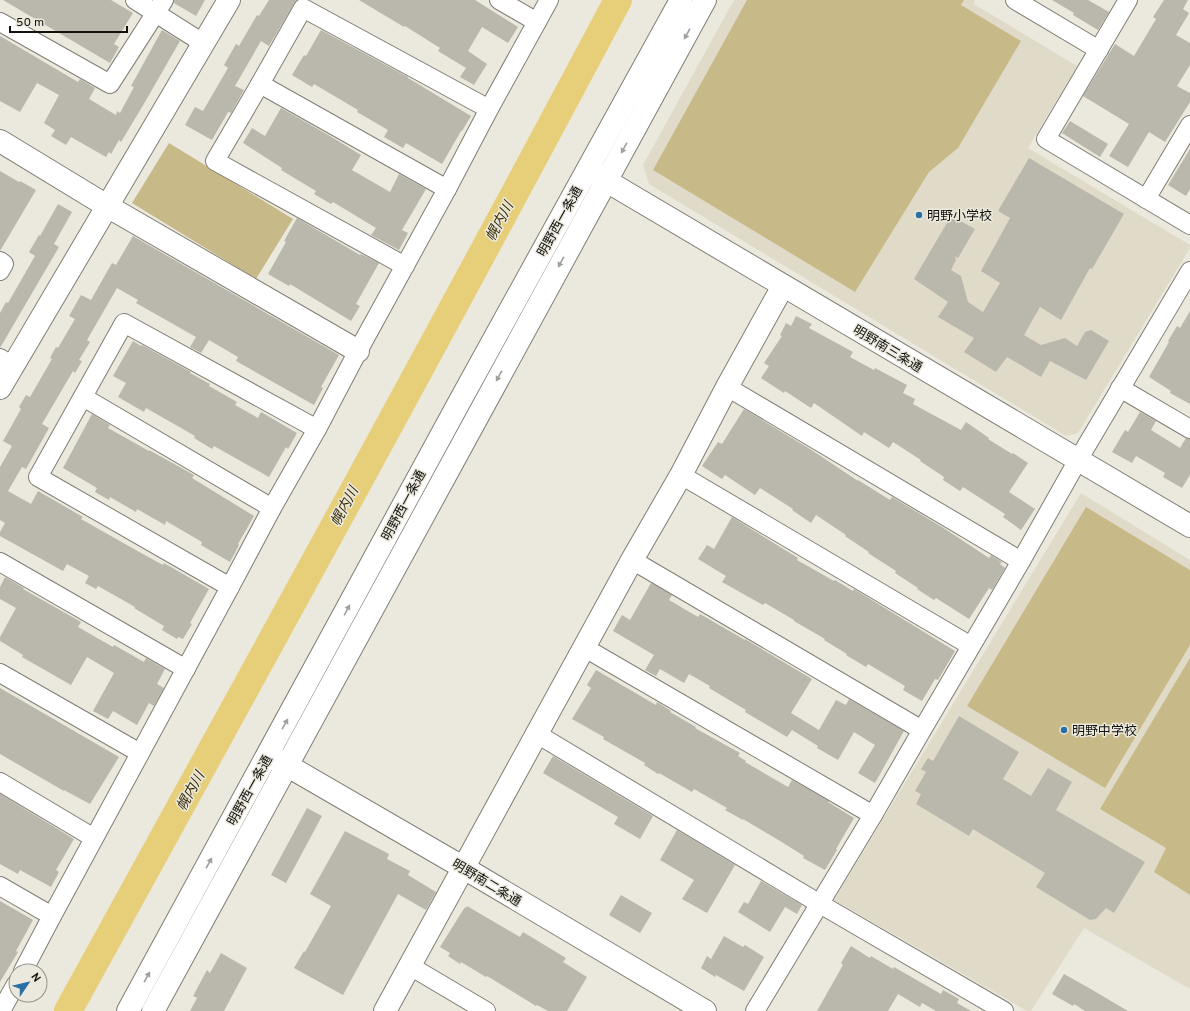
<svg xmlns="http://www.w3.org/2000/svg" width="1190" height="1011" font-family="Overpass,'Noto Sans JP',sans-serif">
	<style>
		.built { fill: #e0dbc9 }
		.green { fill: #c8ba88 }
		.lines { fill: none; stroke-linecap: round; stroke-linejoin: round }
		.river { stroke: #e7cf79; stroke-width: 28 }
		.building { fill: #bab7ad }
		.street-casing { stroke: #817e74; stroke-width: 20 }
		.secondary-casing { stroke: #817e74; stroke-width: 24 }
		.street { stroke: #fff; stroke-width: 18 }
		.secondary { stroke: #fff; stroke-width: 22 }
		.oneway { fill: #a0a09f }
		.poi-dot { fill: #2870a4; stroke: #ebe8dd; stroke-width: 1.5 }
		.labels { text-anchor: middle; stroke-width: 3; stroke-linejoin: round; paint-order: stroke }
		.poi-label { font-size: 13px; fill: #12110e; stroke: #ebe8dd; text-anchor: start }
		.street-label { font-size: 13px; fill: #12110e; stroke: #ebe8dd }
		.water-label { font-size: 14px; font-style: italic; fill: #342a03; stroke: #ebe8dd }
	</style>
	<rect width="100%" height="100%" fill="#ebe8dd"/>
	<g class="built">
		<polygon points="734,0 975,0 974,4 1077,66 1028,148 1190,245 1190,248 1078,433 1066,436 649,184 643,165"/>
		<polygon points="1081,493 1190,560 1190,989 1084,928 1031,1011 1027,1011 834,900"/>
	</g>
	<g class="green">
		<polygon points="747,0 964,0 961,5 1021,41 958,148 929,172 855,292 653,170"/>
		<polygon points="169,143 293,219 256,279 132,203"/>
		<polygon points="1086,507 1190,570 1190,645 1105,788 967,706"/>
		<polygon points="1190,658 1190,895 1154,872 1166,848 1100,809"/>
	</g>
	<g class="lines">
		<path class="river" d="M68,1011C253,675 438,339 618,0"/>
	</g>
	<g class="building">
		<polygon points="3,0 111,0 133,13 114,44 119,47 110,63"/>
		<polygon points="174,0 205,0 196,16 174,3"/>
		<polygon points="269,0 296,0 269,46 261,41 235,86 244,90 231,113 228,112 212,140 185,125 195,107 203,111 228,68 224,65 236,44 239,46 257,15 259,16"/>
		<polygon points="359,0 475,0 518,27 508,43 482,27 468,51 487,64 474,85 460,77 466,68 438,51 440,48 405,26 404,27"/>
		<polygon points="1052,0 1088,0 1109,12 1098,30 1073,15 1074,13"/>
		<polygon points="1164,0 1188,0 1183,9 1189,13 1176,35 1190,43 1190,65 1177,86 1190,93 1190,102 1165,142 1149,132 1128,167 1109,156 1129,124 1083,96 1115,44 1134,56 1156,19 1153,17"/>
		<polygon points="162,30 180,41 145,102 121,142 119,140 111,154 109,152 106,157 71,137 66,145 51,136 55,130 44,123 59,95 37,83 20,112 0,101 0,36 78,82 80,79 95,88 89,99 116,115 117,111 120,113 134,87 131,86"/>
		<polygon points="321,30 408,77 408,78 471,116 462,131 461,131 442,164 406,143 403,148 384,137 388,130 357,112 358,110 314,84 312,87 292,75 304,55 306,56"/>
		<polygon points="281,108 330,136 361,155 352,170 390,192 399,174 426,189 402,230 408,233 399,250 371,235 376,228 333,202 331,204 314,194 316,191 281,170 282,168 243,143 252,128 265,136"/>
		<polygon points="1070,121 1108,144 1100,157 1062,133"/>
		<polygon points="1190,149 1190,189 1186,196 1168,185"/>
		<polygon points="1029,158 1124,214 1092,269 1090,268 1061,320 1040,307 1024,335 1041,345 1065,338 1077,346 1085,332 1091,330 1109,341 1086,380 1050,361 1041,377 1007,357 996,372 964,352 974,338 938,317 948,302 914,279 951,216 975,229 958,258 955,256 956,260 951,270 961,276 968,302 983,312 1000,283 981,271 1010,218 998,211"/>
		<polygon points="0,171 19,182 20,181 36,190 0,251"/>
		<polygon points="58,204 72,212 54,244 59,247 0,348 0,313 6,302 8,303 35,256 29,252 39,235 40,236"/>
		<polygon points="297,218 360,255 361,254 379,263 356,304 360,306 351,321 290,284 289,286 268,274 286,242 284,241"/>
		<polygon points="133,236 339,355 321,387 323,388 314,405 236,361 238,357 209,340 201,353 190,347 196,337 136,303 138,300 117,288 87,340 90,342 79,360 82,361 75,373 73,371 42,424 49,428 26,469 22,467 8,491 31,504 38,491 83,517 81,519 141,553 163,565 164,563 209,589 190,623 192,624 183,639 178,637 177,639 162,630 164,626 134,608 135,607 98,586 96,589 85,583 89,576 67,564 63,571 0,536 0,532 5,523 0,520 0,467 12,446 3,441 21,409 19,407 26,395 30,397 52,359 50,358 56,347 58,348 75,319 69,316 81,295 91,300 112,263 116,265"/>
		<polygon points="1190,311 1190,404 1170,393 1171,391 1149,377 1169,342 1168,341 1177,326 1180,328"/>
		<polygon points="796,316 812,324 809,328 853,352 850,357 874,370 875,368 907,385 903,393 915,399 913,404 961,430 966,422 989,438 988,439 1012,454 1013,453 1028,463 1009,492 1035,509 1021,530 1003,517 1005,514 963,487 960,491 943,480 944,477 920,461 921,460 893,442 889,448 864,432 862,436 814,403 811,408 785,391 784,393 761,378 769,366 764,363 782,336 780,335 786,323 791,326"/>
		<polygon points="133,341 141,346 142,345 191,372 190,373 210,384 209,386 237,402 235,405 258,418 261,412 297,433 288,449 286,447 269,477 214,446 212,449 194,438 195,436 146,408 144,412 118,397 126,383 113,376"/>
		<polygon points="744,409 810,449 858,481 858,480 890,500 892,497 942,527 989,558 991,555 1002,562 1000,564 1005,568 992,590 989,588 969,619 936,598 934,600 917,589 918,588 895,573 896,571 868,553 869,552 845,536 846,535 816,515 811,523 792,510 793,509 760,488 755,495 725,475 722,479 702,466 718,442 722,444"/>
		<polygon points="1140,412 1156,421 1151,430 1180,448 1186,438 1190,439 1190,475 1182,488 1163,477 1165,473 1136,456 1132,463 1112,452 1125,430 1128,432"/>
		<polygon points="92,414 110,425 108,428 149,451 149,450 194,475 192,478 254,516 238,544 239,545 230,562 201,545 202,542 166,521 165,525 137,509 136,512 110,497 109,500 95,492 97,488 63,468"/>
		<polygon points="732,517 798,558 797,560 834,581 835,580 853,591 854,589 955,651 938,680 935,679 922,701 903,690 905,686 868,664 866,667 846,655 847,654 824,640 825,639 794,621 794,620 765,603 763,605 722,582 726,576 698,559 707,545 714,549"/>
		<polygon points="5,577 24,588 23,589 81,622 78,627 113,647 114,645 144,662 146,658 165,669 157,684 164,688 154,706 149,703 137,725 113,711 108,719 93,711 114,673 87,657 71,685 22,657 23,655 0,641 0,637 16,608 0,599 0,587"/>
		<polygon points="651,583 672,595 669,600 698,617 700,614 745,640 745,639 812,679 791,713 819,730 836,700 846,705 849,699 904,731 875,783 858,773 875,745 854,732 838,760 817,748 818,746 792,730 787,737 745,712 746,710 709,688 710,686 689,674 684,683 660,669 656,676 645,670 654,655 613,631 622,615 630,620"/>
		<polygon points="596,670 656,705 657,702 671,711 670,712 696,727 695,728 740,753 738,756 746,761 745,762 788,787 792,780 829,801 828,802 854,818 836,849 837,850 825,870 803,858 804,856 780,841 743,819 743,820 725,810 727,808 694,789 692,792 659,773 658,774 644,765 645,763 603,739 604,737 572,719 591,688 587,685"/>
		<polygon points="0,688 119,757 90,804 64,790 64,791 0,754"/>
		<polygon points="959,716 1019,752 1003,779 1031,796 1048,768 1072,782 1056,810 1145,862 1114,913 1106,908 1096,919 1090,920 1036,887 1045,873 973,829 969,836 916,804 921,794 915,791 926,772 921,769 928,758 933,761"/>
		<polygon points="553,756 653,816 640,839 614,824 618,817 543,773"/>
		<polygon points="0,794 74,839 56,870 59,872 51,887 20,870 18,874 0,864"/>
		<polygon points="307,808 322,816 286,883 271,875"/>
		<polygon points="677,830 735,865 707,913 682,899 694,880 660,860"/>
		<polygon points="345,831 389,854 387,859 410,871 408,875 436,892 426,910 398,894 343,995 294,968 304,951 305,952 331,906 310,894"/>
		<polygon points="761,881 802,905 797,914 785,907 770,932 738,912 744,902 748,904"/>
		<polygon points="621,895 652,913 640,933 609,915"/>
		<polygon points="0,901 33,920 16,951 18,952 0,982"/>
		<polygon points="467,906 520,937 523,932 566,958 563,962 587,977 567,1011 548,1011 537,1005 536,1006 487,976 486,977 461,962 460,964 448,956 450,953 440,947 465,907 466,908"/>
		<polygon points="724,936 743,947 745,945 764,957 744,991 716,975 715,977 701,968 707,956 711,959"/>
		<polygon points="851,946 870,958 871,956 893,969 894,967 941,994 943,990 959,999 957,1003 971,1011 936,1011 922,1003 920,1007 898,994 888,1011 817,1011 843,965 841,963"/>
		<polygon points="221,953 247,968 224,1011 190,1011 197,998 193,996 207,970 210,973"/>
		<polygon points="1064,974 1089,988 1128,1011 1085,1011 1074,1004 1073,1006 1052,994"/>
	</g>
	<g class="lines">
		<g class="street-casing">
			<g id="street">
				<polyline points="135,0 203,43"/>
				<polyline points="499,0 537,22"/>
				<polyline points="1015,0 1099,50"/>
				<polyline points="1128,0 1046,139 1190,225"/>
				<polyline points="0,22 110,84 164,0"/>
				<polyline points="260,84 447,189"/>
				<polyline points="1146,199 1190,125"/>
				<polyline points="0,261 4,264 0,271"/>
				<polyline points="405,266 215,161 260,84 303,8 489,109"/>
				<polyline points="0,358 12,366"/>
				<polyline points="727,387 1021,561"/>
				<polyline points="1120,388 1190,429"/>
				<polyline points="83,397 272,508"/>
				<polyline points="681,475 971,646"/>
				<polyline points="632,560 922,730"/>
				<polyline points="0,562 186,669"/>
				<polyline points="230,587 38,477 124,323 317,429"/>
				<polyline points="585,648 873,815"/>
				<polyline points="0,673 140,753"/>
				<polyline points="537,734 820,904 1004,1011"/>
				<polyline points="0,782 94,838"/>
				<polyline points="0,886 52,916"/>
				<polyline points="410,966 486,1011"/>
				<polyline points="23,971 52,916 230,587 272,508 317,429 358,351 447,189 489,109 549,0"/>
				<polyline points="1,1011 16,984"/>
				<polyline points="755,1011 873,815 922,730 1021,561 1078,460 1190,271"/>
			</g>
		</g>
		<g class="secondary-casing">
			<g id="secondary">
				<polyline points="0,141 107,206 358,351"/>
				<polyline points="593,173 1190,526"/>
				<polyline points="0,388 229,0"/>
				<polyline points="276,759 464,868 705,1011"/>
				<polyline points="128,1011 461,399 681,0"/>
				<path d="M153,1011C338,674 520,336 705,0"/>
				<polyline points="385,1011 632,560 681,475 727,387 783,286"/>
			</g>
		</g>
		<use href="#street" class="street"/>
		<use href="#secondary" class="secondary"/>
	</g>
	<defs><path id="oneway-solid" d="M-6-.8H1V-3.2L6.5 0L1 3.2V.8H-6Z"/></defs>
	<g class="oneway">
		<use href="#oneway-solid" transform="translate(687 34) rotate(119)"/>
		<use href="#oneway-solid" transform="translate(624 148) rotate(119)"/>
		<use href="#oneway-solid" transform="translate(561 262) rotate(119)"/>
		<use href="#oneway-solid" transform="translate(499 376) rotate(119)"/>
		<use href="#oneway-solid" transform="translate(347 610) rotate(-62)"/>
		<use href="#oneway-solid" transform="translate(285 724) rotate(-61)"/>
		<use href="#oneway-solid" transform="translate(209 863) rotate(-61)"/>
		<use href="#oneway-solid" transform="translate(147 977) rotate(-61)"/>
	</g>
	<g class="poi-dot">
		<circle cx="919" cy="215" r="4"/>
		<circle cx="1064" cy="730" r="4"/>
	</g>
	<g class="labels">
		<g class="poi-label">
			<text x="927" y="220">明野小学校</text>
			<text x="1072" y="735">明野中学校</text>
		</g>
		<g class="street-label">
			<text transform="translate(559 221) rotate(-61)" y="5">明野西一条通</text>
			<text transform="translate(888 348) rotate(31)" y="5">明野南三条通</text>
			<text transform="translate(403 505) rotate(-62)" y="5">明野西一条通</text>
			<text transform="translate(249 790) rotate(-61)" y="5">明野西一条通</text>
			<text transform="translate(487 882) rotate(31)" y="5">明野南二条通</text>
		</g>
		<g class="water-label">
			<text transform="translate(499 221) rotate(-62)" y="5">幌内川</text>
			<text transform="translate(344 506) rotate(-62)" y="5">幌内川</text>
			<text transform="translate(190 791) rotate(-61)" y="5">幌内川</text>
		</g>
	</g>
	<g transform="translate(28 983) rotate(55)"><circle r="19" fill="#ebe8dd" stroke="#94928a"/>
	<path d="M0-3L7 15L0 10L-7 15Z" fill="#2870a4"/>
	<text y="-6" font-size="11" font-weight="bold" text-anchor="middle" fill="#12110e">N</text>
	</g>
	<path d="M10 26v6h117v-6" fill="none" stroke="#12110e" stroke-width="2"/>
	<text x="16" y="26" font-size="12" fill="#12110e" stroke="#ebe8dd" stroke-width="3" paint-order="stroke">50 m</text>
</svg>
